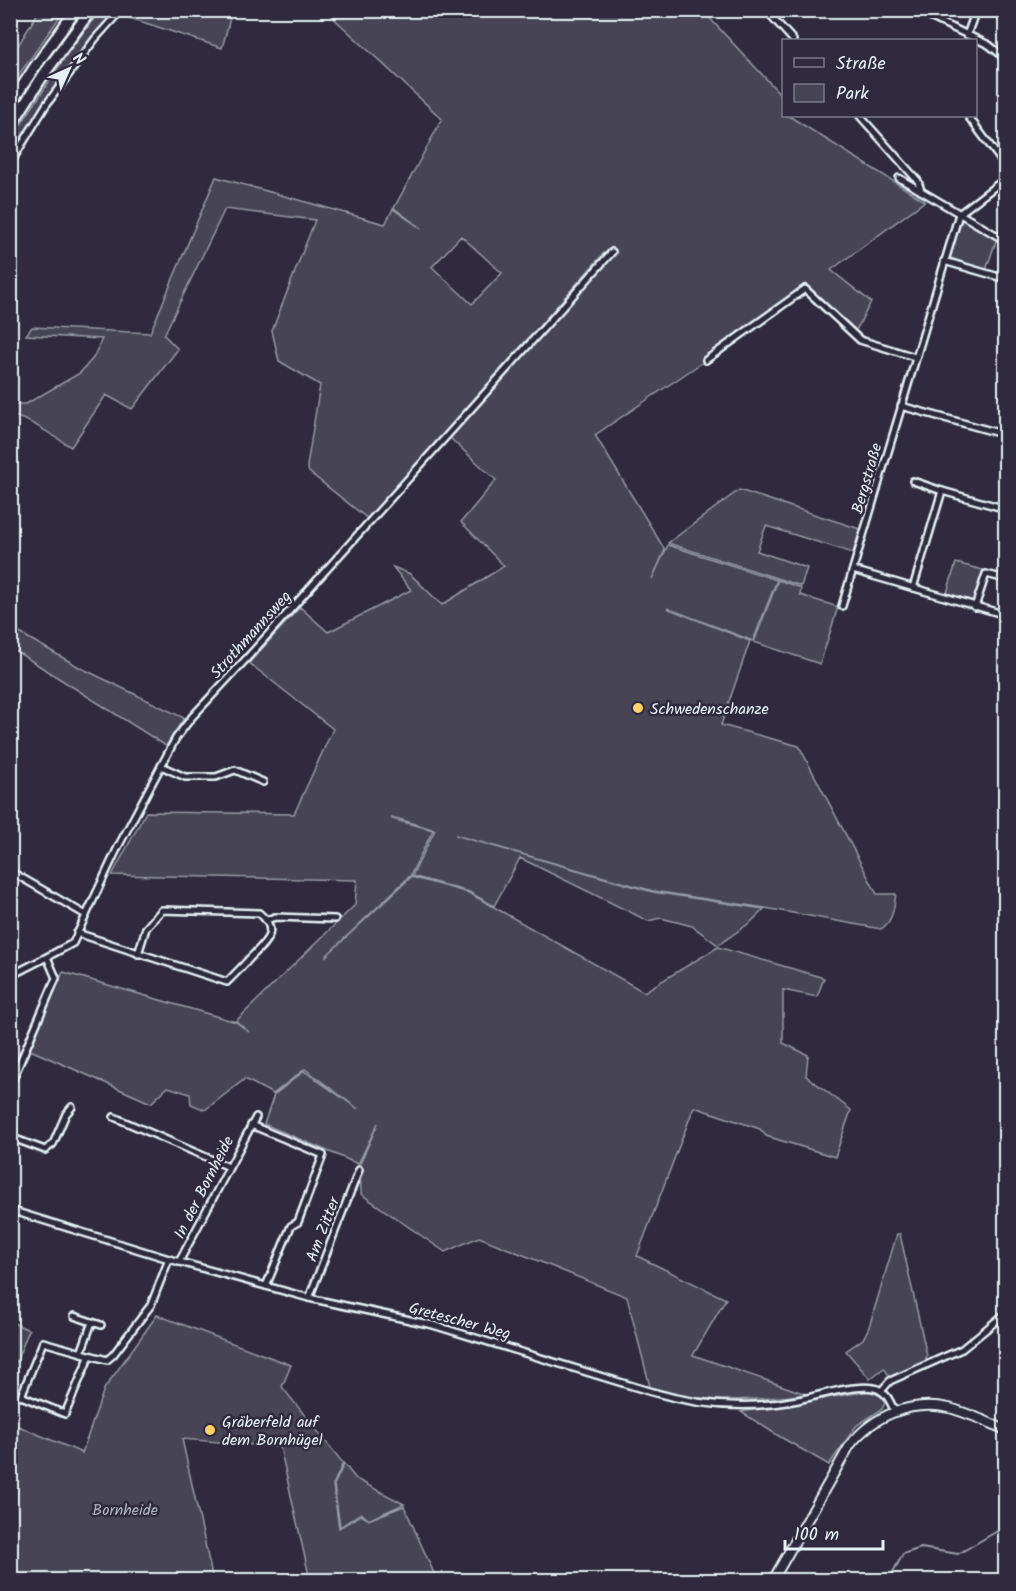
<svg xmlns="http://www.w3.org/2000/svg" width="1016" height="1591" font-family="Kalam,sans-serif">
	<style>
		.green { fill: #464455; stroke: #979aa6; stroke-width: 1.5; fill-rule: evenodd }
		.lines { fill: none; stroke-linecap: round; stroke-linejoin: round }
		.stream { stroke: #9c9fab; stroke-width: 2 }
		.street-casing { stroke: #e8f1f8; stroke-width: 10 }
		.secondary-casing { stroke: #e8f1f8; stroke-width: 12 }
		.highway-casing { stroke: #e8f1f8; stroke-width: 14 }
		.street { stroke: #2f2a3d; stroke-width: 5 }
		.secondary { stroke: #2f2a3d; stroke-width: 8 }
		.highway { stroke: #2f2a3d; stroke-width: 9 }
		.poi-dot { fill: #ffd166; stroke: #2f2a3d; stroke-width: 2 }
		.labels { text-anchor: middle; stroke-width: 5; stroke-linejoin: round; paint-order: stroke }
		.street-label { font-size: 16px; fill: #e8f1f8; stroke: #2f2a3d }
		.poi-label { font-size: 16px; fill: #e8f1f8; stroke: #2f2a3d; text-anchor: start }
		.park-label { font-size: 16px; fill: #afb4bf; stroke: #2f2a3d }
	</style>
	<rect width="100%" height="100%" fill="#2f2a3d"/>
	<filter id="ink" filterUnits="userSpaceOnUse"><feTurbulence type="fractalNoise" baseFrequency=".0167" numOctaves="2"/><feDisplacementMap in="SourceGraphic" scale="12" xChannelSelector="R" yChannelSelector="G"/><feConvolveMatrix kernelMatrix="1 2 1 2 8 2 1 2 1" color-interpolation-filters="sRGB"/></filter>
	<g filter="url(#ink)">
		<g class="green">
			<polygon points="125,10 232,10 232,11 222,48 121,15"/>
			<polygon points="39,11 64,11 11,86 11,57"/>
			<polygon points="100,11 116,11 94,37 11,159 11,143 20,126 69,51"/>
			<path d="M326,11H703L783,97L784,116H789L925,201L831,270L871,302L855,332L805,289L706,360L595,435L665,550L652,579L668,545L777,580L753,641L667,608L750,641L721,725L799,746L877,894H896C894,908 893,921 881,929L765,908L653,891L455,835L653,892L764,909L751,922L718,945L692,926L661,918L648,921L520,858L494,906L469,892L412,876L435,830L392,817V819L433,830L410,876L325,957L411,877L469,893L644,992L718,947L824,978L817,997L783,990V1043L808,1055L806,1076L851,1110L835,1157L766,1136L760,1129L694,1107L637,1256L726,1299L693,1355L806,1394C770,1398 732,1403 695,1398C680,1396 665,1391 650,1387L627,1297L479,1237L445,1252L361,1194L360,1164L378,1123L358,1164L264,1124L274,1095L304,1071L358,1109L305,1069L273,1094L245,1079L205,1110L191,1104L190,1094L168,1087L151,1103L28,1049L63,972L236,1022L249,1032L236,1021L355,905L357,880L112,875L146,812L294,814L333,729L249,663L300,607L328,632L411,590L393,567L410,574L442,605L504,566L461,522L496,480L450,438L610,258L604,253L368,519L309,472L307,466L320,385L279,361L272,331L315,220L225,209L164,335L178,349L132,409L106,395L71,447C56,438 27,417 11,416L10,404H26L80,373L93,358L102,339L26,335L32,327L150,333L216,177L385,224L393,209L422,229L394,208L442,119ZM461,236L502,273L472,304L432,267Z"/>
			<polygon points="960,217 997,238 986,270 947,257"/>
			<polygon points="739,490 860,529 853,553 766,526 757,551 807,568 801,586 668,543"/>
			<polygon points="956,563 983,570 974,601 947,593"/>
			<polygon points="778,580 801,588 800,595 838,607 820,664 754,642"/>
			<polygon points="11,628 79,667 184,718 166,746 11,648"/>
			<polygon points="897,1234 900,1234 927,1356 924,1363 890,1377 884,1368 870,1379 846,1351 863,1339 869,1327"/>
			<polygon points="157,1315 291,1365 282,1387 343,1463 333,1485 339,1528 361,1515 368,1519 361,1513 340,1527 334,1485 344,1464 356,1479 404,1504 368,1520 404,1506 437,1580 306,1580 308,1571 280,1447 182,1439 213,1580 11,1580 11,1423 82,1453 104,1389"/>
			<polygon points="11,1322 29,1330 11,1375"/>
			<polygon points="869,1391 881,1396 885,1403 882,1409 856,1426 829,1465 777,1435 741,1412"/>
		</g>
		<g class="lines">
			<polyline class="stream" points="895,1580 893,1572 903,1554 921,1548 958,1554 1006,1526"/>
			<g class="street-casing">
				<g id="street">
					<polyline points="766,10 793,40"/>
					<polyline points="915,10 989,45 999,53 1006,61"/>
					<polyline points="967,35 976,10"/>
					<polyline points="860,116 918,181 921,191"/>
					<polyline points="968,116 1006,167"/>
					<polyline points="10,164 46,105 95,39 121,10"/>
					<polyline points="899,178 1006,241"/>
					<polyline points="944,261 1006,279"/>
					<polyline points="706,360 805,289 860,340 915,357"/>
					<polyline points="901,406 1006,435"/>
					<polyline points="913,481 942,491 1006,509"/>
					<polyline points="853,570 1006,615"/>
					<polyline points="913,588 942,491"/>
					<polyline points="842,606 959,214 1006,178"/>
					<polyline points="975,607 986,574 1006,579"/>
					<polyline points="161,766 185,777 216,777 235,770 263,782"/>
					<polyline points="10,871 86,915"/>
					<polyline points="267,920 275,917 335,919"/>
					<path d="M77,933L227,982C235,974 243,966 250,958C265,943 281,931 259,913L162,910L146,928L138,954"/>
					<polyline points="10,976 47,957"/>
					<polyline points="10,1086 56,978 47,957 73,943 118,847 176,738 192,717 247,658 612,252"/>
					<polyline points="114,1117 229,1167"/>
					<polyline points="251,1125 323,1155 298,1222 291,1226 266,1286"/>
					<polyline points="10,1137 45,1150 53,1144 66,1114 72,1107"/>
					<path d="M10,1210L169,1259L309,1298L433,1325L652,1392C700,1406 749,1410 798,1400C818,1396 855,1384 874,1388C885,1390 891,1402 894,1411"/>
					<polyline points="179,1262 256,1117"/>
					<polyline points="309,1298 359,1170"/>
					<polyline points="74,1316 101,1325"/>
					<polyline points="81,1353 92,1322"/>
					<polyline points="90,1355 65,1414 21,1396 43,1342 107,1360 113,1355 151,1305 169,1259"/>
					<polyline points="881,1391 890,1381 962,1349 1006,1313"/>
				</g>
			</g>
			<g class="secondary-casing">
				<path id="secondary" d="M773,1580L850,1445C874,1415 911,1400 949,1408C969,1413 987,1422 1006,1430"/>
			</g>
			<g class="highway-casing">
				<g id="highway">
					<polyline points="10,105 34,68 76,10"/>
					<polyline points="10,127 44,74 91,10"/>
				</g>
			</g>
			<use href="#street" class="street"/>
			<use href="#secondary" class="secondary"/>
			<use href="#highway" class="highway"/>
		</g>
	</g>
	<g class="poi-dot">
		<circle cx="638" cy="708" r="6"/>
		<circle cx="210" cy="1430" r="6"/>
	</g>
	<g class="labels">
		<g class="street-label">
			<text transform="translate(866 478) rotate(-74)" y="6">Bergstraße</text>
			<text transform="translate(250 634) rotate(-48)" y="6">Strothmannsweg</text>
			<text transform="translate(203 1187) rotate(-63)" y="6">In der Bornheide</text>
			<text transform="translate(322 1229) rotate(-69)" y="6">Am Zitter</text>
			<text transform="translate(460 1320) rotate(15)" y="6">Gretescher Weg</text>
		</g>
		<g class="poi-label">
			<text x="650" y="714">Schwedenschanze</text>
			<text x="222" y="1427">Gräberfeld auf<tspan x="222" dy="18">dem Bornhügel</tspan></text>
		</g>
		<g class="park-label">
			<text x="125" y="1515">Bornheide</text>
		</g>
	</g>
	<rect width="1016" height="1591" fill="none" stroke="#2f2a3d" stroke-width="36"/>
	<rect x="18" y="18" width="980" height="1555" fill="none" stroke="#e8f1f8" stroke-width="2" filter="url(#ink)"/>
	<rect x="782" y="39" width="195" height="78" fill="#2f2a3d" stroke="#797a88" stroke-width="1.5"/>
	<rect x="794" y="58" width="30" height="9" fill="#2f2a3d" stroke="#797a88" stroke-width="1.5"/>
	<text x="836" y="69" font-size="18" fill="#e8f1f8">Straße</text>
	<rect x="794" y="84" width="30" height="18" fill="#464455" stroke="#797a88" stroke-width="1.5"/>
	<text x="836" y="99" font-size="18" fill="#e8f1f8">Park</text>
	<g transform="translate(69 69) rotate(45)" stroke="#2f2a3d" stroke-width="4.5" paint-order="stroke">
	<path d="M0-4.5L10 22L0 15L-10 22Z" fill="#e8f1f8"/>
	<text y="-9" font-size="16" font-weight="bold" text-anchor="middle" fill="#e8f1f8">N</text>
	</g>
	<path d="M785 1540v9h98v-9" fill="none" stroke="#e8f1f8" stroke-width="3"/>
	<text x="794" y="1540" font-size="18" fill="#e8f1f8" stroke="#2f2a3d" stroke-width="4.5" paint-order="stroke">100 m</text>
</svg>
